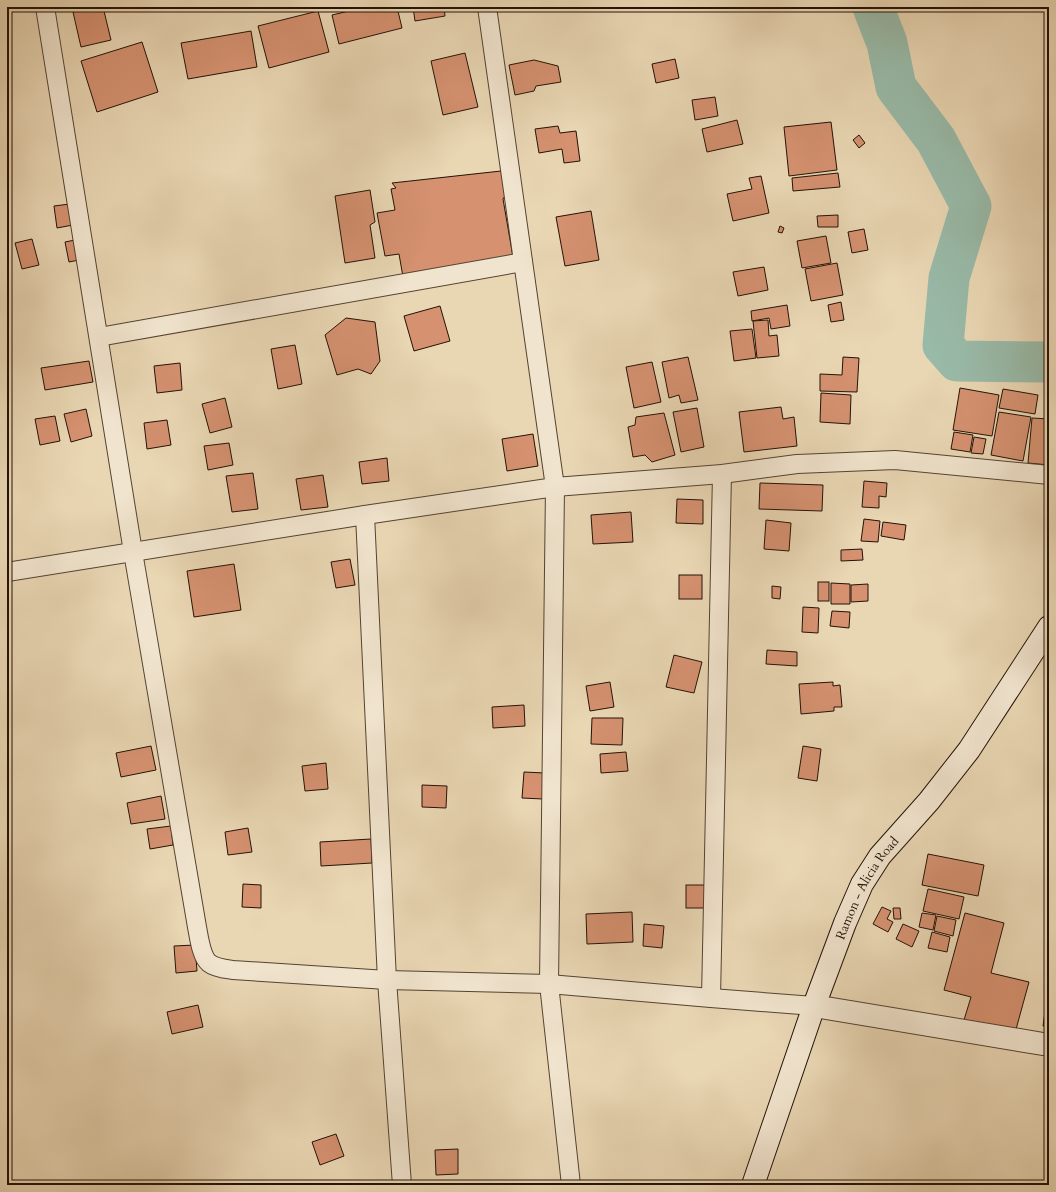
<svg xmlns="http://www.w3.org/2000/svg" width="1056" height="1192" font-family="Cardo,serif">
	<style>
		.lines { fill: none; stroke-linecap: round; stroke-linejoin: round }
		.river { stroke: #99baa8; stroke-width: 41 }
		.building { fill: #d59170; stroke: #231206 }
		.minor-casing { stroke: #544331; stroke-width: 20 }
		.tertiary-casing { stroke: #544331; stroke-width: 24 }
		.secondary-casing { stroke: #231206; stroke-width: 24 }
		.minor { stroke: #f1e4ce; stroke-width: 18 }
		.tertiary { stroke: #f1e4ce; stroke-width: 22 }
		.secondary { stroke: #f1e4ce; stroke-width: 22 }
		.labels { text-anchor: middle; stroke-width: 3; stroke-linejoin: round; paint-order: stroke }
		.street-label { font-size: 13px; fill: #231206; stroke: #f1e4ce }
	</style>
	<rect width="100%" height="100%" fill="#e9d6b3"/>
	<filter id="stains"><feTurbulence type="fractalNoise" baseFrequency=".005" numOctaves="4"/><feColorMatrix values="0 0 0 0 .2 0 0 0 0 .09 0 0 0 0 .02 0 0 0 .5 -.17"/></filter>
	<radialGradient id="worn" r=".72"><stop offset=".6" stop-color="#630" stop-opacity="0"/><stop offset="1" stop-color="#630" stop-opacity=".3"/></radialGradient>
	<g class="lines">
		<polyline class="river" points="873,7 887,43 896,87 936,140 971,206 949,278 943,345 957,361 1049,362"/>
	</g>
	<g class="building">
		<polygon points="96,7 103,7 111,40 81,47 73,12"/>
		<polygon points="366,7 397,7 402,28 339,44 332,15"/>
		<polygon points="413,7 444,7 445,16 415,21"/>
		<polygon points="318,11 329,52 269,68 258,26"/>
		<polygon points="251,31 257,67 188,79 181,43"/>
		<polygon points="142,42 158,92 97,112 81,61"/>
		<polygon points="465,53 478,107 443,115 431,61"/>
		<polygon points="675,59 679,78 656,83 652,64"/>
		<polygon points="534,60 558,66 561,82 536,86 534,91 515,95 509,65"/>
		<polygon points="715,97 718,116 695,120 692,100"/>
		<polygon points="737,120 743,144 707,152 702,129"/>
		<polygon points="831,122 837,170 789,176 784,127"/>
		<polygon points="558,126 560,133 576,131 580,161 564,163 562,149 539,153 535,129"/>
		<polygon points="859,135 865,143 859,148 853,140"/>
		<polygon points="1047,140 1049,140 1049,153 1046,153"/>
		<polygon points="501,171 507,193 503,199 513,257 403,277 399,254 385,256 377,213 395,210 391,189 396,188 392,183"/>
		<polygon points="838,173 840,187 793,191 792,178"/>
		<polygon points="761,176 769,213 733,221 727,194 752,189 749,178"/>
		<polygon points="370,190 375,222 370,225 375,258 345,263 335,196"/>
		<polygon points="70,204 73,225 57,228 54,206"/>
		<polygon points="591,211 599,260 565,266 556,217"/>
		<polygon points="838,215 838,227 818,227 817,216"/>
		<polygon points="780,226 784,228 782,233 778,232"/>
		<polygon points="864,229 868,250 852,253 848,232"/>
		<polygon points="826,236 831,263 802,268 797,241"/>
		<polygon points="32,239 39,265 22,269 15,243"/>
		<polygon points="75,240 79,260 69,262 65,242"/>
		<polygon points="837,263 843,295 811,301 805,269"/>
		<polygon points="764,267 768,290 738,296 733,272"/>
		<polygon points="841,302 844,320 831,322 828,305"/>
		<polygon points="787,305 790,326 771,329 769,318 752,321 751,311"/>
		<polygon points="440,306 450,341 414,351 404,316"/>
		<polygon points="346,318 375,322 380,361 371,374 358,369 337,375 325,335"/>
		<polygon points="768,320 769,336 777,335 779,356 757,358 753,321"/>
		<polygon points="752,329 756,358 734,361 730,331"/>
		<polygon points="295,345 302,384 278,389 271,349"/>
		<polygon points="688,357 698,400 681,403 679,395 669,398 662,362"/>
		<polygon points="843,357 859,358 857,392 820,391 820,374 842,375"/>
		<polygon points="89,361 93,382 45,390 41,368"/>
		<polygon points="652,362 661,402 634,408 626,367"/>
		<polygon points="180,363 182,390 157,393 154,366"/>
		<polygon points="960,388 999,395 992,436 953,430"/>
		<polygon points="1003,389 1038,395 1035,414 999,408"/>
		<polygon points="821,393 851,395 850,424 820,422"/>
		<polygon points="225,398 232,427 210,433 202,404"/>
		<polygon points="781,407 783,419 794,417 797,446 744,452 739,412"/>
		<polygon points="697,408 704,447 681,452 673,412"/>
		<polygon points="86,409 92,436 71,442 64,414"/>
		<polygon points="999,412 1031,417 1023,461 991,455"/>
		<polygon points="664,413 675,455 652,462 645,455 633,457 628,427 635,425 636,417"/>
		<polygon points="55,416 60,441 40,445 35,419"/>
		<polygon points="1032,418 1049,419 1049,465 1028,463"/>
		<polygon points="167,420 171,445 147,449 144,423"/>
		<polygon points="954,432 973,435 970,452 951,449"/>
		<polygon points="533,434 538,466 507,471 502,439"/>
		<polygon points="974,437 986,439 983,454 971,453"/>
		<polygon points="229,443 233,465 208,470 204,446"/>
		<polygon points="387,458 389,481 362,484 359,462"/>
		<polygon points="253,473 258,509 232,512 226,476"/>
		<polygon points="323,475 328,507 301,510 296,479"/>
		<polygon points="864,481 887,483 886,497 879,496 879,508 862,507"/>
		<polygon points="760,483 823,485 822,511 759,509"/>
		<polygon points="677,499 703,500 703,524 676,523"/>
		<polygon points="631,512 633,542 593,544 591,515"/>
		<polygon points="864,519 880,521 878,542 861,541"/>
		<polygon points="766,520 791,523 789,551 764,549"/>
		<polygon points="883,522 906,525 904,540 881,536"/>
		<polygon points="862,549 863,560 841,561 841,550"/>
		<polygon points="350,559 355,585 336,588 331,562"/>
		<polygon points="234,564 241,610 194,617 187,571"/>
		<rect x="679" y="575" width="23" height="24"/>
		<rect x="818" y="582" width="11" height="19"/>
		<polygon points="831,583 850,584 850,604 831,604"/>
		<polygon points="868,584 868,601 851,602 851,585"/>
		<polygon points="772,586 781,587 780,599 772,598"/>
		<polygon points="803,607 819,608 818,633 802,632"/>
		<polygon points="832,611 850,612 849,628 830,626"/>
		<polygon points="767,650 797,652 797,666 766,664"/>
		<polygon points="674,655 702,662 694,693 666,687"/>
		<polygon points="610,682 614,707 590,711 586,686"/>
		<polygon points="833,682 833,686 840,685 842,707 834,707 834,711 801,714 799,684"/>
		<polygon points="524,705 525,726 493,728 492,707"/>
		<polygon points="592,718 623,718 622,745 591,744"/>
		<polygon points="151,746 156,770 121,777 116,753"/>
		<polygon points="803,746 821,749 817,781 798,778"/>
		<polygon points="626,752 628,771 601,773 600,754"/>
		<polygon points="326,763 328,789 305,791 302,766"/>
		<polygon points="524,772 545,773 543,799 522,798"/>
		<polygon points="422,785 447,786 446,808 422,807"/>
		<polygon points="161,796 165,819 131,824 127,803"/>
		<polygon points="171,826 173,845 150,849 147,829"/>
		<polygon points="248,828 252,852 228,855 225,832"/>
		<polygon points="371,839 372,863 321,866 320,842"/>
		<polygon points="928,854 984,865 978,896 922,885"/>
		<polygon points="243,884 261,885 261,908 242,907"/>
		<rect x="686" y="885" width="20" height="23"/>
		<polygon points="928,889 964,897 959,919 923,911"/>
		<polygon points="882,907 891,911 887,919 893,922 888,932 873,924"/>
		<polygon points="893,908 900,908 901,919 894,919"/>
		<polygon points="632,912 633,942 587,944 586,914"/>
		<polygon points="922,913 936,915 933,930 919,927"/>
		<polygon points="965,913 1004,923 991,973 1029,982 1015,1033 964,1020 971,997 944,990"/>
		<polygon points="937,916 956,920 953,936 934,931"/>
		<polygon points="644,924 664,926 662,948 643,946"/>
		<polygon points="903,924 919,931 912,947 896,939"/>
		<polygon points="932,932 950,937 947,952 928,948"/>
		<polygon points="195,945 197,971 176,973 174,946"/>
		<polygon points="1049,983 1049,1027 1043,1026"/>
		<polygon points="198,1005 203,1027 172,1034 167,1012"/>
		<polygon points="336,1134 344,1156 320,1165 312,1142"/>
		<polygon points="458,1149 458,1174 436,1175 435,1150"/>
	</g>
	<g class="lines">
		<g class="minor-casing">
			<g id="minor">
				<path d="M45,7L133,552L197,927C199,937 201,956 209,963C215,968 226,969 233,970L387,980L549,984L711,998L814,1006"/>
				<polyline points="487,7 555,487 549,984 571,1185"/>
				<polyline points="99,337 523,262"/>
				<polyline points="365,515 387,980 402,1185"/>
				<polyline points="7,572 365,515 555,487 722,474 797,464 895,460 1049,475"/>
				<polyline points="711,998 722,474"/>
			</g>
		</g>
		<g class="tertiary-casing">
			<polyline id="tertiary" points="814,1006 1049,1045"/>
		</g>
		<g class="secondary-casing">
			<g id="secondary">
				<path id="s1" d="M753,1185L814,1006L845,923L862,884L880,856L929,801L969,750L1049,627"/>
			</g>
		</g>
		<use href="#minor" class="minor"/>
		<use href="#tertiary" class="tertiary"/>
		<use href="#secondary" class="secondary"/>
	</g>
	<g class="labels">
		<g class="street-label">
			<text dy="5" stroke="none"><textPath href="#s1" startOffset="319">Ramon - Alicia Road</textPath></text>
		</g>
	</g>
	<rect width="1056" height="1192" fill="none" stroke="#e9d6b3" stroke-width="24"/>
	<rect x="8" y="8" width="1040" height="1176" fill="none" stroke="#231206" stroke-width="2"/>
	<rect x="12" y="12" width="1032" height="1168" fill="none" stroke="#231206"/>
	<rect width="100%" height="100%" filter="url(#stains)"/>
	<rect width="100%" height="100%" fill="url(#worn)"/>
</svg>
